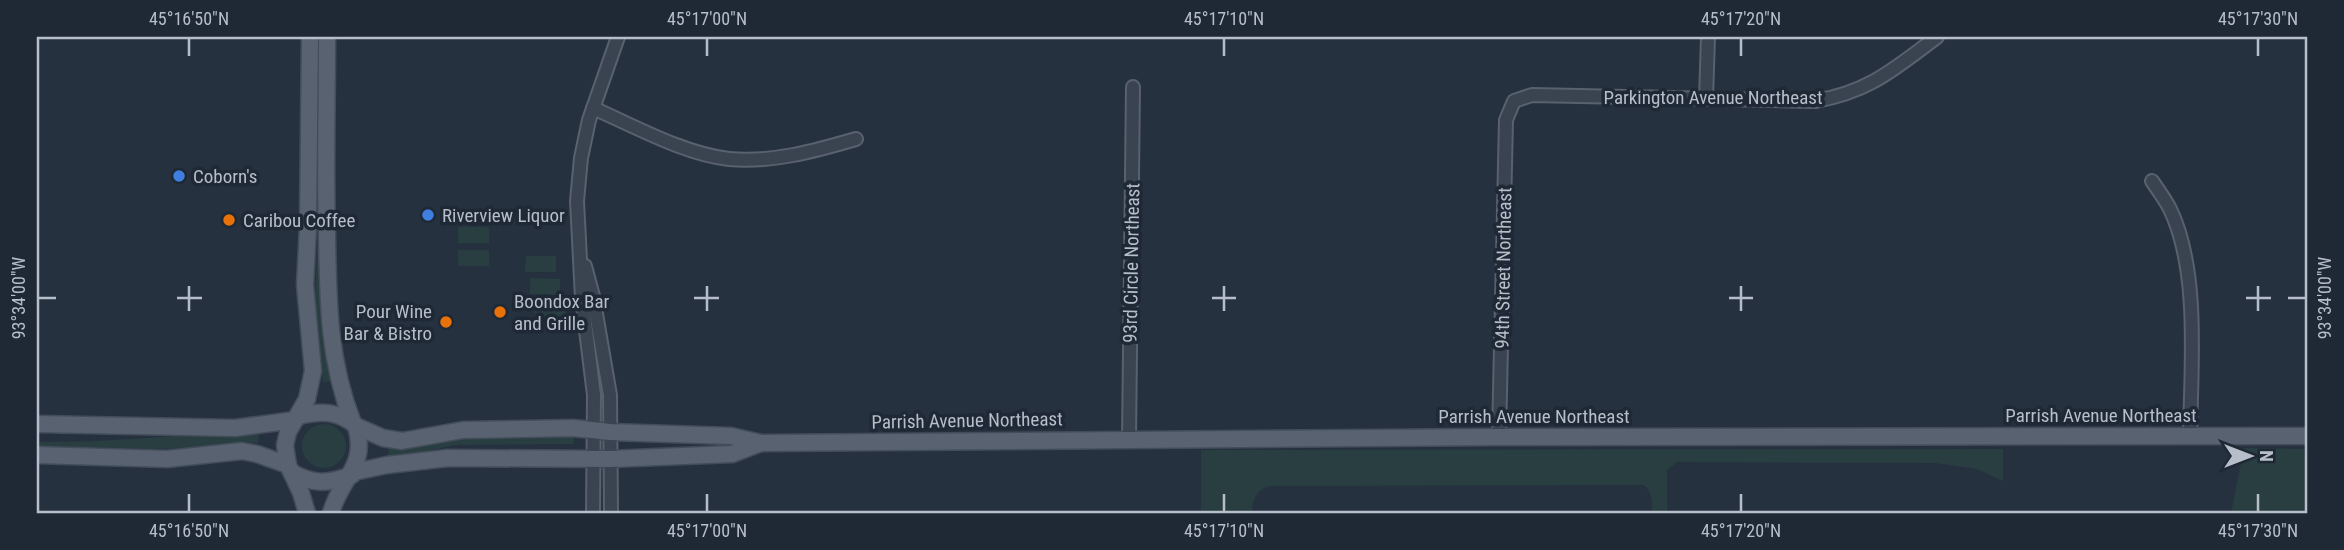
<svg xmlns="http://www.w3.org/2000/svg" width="2344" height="550" font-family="'Roboto Condensed',sans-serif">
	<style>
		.green { fill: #283e41 }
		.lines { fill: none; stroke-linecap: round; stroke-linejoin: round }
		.minor-casing { stroke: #58616d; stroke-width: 16 }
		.major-casing { stroke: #434c59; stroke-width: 19 }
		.minor { stroke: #3a4350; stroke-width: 12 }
		.major { stroke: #586270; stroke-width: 16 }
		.ticks { fill: none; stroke: #b6beca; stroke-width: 2.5 }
		.shop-dot { fill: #3f7fe0; stroke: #1f2835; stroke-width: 2.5 }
		.food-dot { fill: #e8710a; stroke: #1f2835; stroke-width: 2.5 }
		.labels { text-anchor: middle; stroke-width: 7; stroke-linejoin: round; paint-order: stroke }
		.street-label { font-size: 19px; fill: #b6beca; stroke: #1f2835 }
		.poi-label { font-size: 19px; fill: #b6beca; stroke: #1f2835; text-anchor: start }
		.neatline { fill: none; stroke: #b6beca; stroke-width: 2.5 }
		.ticks-label { font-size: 18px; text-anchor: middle; fill: #b6beca }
	</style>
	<rect width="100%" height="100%" fill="#263140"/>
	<g class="green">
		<rect x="458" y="227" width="31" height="16"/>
		<polygon points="317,248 321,248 332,381 323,382 315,298"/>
		<rect x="458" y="250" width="31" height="16"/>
		<polygon points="526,256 556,256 556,272 525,272"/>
		<polygon points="530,278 560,279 560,295 530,294"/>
		<rect x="535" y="300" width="31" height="16"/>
		<circle cx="324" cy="446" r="22"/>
		<path d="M259,432L258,443L242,442L197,448L152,449L37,446V442C111,443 184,434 259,432Z"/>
		<polygon points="498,436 573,437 574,444 455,445 418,453 388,457 389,447 409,448 451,440"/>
		<polygon points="2244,448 2307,449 2307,513 2231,513"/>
		<path d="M2003,449V481L1977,469L1935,463L1677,462L1667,470V513H1652C1652,502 1653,491 1643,485L1269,486C1256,490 1252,501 1252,513H1201V450Z"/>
	</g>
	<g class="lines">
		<g class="minor-casing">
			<g id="minor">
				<polyline points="1706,99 1708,37"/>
				<path d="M593,108C634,126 684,154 729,159C772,163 815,151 856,139"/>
				<path d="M2152,181C2158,190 2165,199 2170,209C2200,271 2191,367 2190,436"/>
				<polyline points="585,266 593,296 610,395 611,513"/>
				<path d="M1499,437L1506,120L1514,101L1532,95L1815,101C1869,92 1894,69 1937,37"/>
				<polyline points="1129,439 1133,87"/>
				<polyline points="593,513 594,395 582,298 577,201 581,158 589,120 618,37"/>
			</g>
		</g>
		<g class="major-casing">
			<g id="major">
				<path d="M327,37C327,102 325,168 327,234C328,300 328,360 353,423"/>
				<path d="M298,416C320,411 338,410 356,426C368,467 340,478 331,513"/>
				<polyline points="37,424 235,428 295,420"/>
				<polyline points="356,426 383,438 402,441 463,430 573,428 610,432 731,436 761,443 1499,437 2307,436"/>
				<polyline points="37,455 167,459 242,451 257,454 288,465"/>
				<path d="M291,472C313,485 328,484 352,475"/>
				<polyline points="354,472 387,465 448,458 610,459 732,454 761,443"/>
				<polyline points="307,513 301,493 288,465 285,445 288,432 307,399 313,371 305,285 308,226 310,37"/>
			</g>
		</g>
		<use href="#minor" class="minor"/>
		<use href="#major" class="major"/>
	</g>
	<path class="ticks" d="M189,38V56M707,38V56M1224,38V56M1741,38V56M2258,38V56M189,286V311M707,286V311M1224,286V311M1741,286V311M2258,286V311M38,298H56M177,298H202M694,298H719M1212,298H1236M1729,298H1753M2246,298H2271M2288,298H2306M189,494V512M707,494V512M1224,494V512M1741,494V512M2258,494V512"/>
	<g class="shop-dot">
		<circle cx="179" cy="176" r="7"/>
		<circle cx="428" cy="215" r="7"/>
	</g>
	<g class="food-dot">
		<circle cx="229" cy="220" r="7"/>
		<circle cx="500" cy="312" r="7"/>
		<circle cx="446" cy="322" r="7"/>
	</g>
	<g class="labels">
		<g class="street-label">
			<text x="1713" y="104">Parkington Avenue Northeast</text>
			<text transform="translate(1131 263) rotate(-89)" y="7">93rd Circle Northeast</text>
			<text transform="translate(1503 268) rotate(-89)" y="7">94th Street Northeast</text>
			<text x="2101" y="422">Parrish Avenue Northeast</text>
			<text x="1534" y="423">Parrish Avenue Northeast</text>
			<text transform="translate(967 420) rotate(-1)" y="7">Parrish Avenue Northeast</text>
		</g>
		<g class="poi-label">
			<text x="193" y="183">Coborn's</text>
			<text x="442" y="222">Riverview Liquor</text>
			<text x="243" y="227">Caribou Coffee</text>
			<text x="514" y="308">Boondox Bar<tspan x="514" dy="22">and Grille</tspan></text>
			<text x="432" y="318" text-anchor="end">Pour Wine<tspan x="432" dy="22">Bar &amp; Bistro</tspan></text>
		</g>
	</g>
	<rect width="2344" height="550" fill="none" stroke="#1f2835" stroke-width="77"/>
	<g transform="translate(2250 456) rotate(90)" stroke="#1f2835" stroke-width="5" paint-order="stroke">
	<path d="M0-5L12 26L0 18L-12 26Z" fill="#b6beca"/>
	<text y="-10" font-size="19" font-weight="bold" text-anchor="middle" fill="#b6beca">N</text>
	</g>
	<rect x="38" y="38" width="2268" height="474" class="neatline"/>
	<g class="ticks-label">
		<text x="189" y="25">45°16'50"N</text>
		<text x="707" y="25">45°17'00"N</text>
		<text x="1224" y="25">45°17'10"N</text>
		<text x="1741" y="25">45°17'20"N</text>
		<text x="2258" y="25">45°17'30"N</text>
		<text transform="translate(2325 298) rotate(-90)" y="6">93°34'00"W</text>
		<text transform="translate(19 298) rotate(-90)" y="6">93°34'00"W</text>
		<text x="189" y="537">45°16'50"N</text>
		<text x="707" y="537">45°17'00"N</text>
		<text x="1224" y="537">45°17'10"N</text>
		<text x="1741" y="537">45°17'20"N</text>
		<text x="2258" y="537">45°17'30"N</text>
	</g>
</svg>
